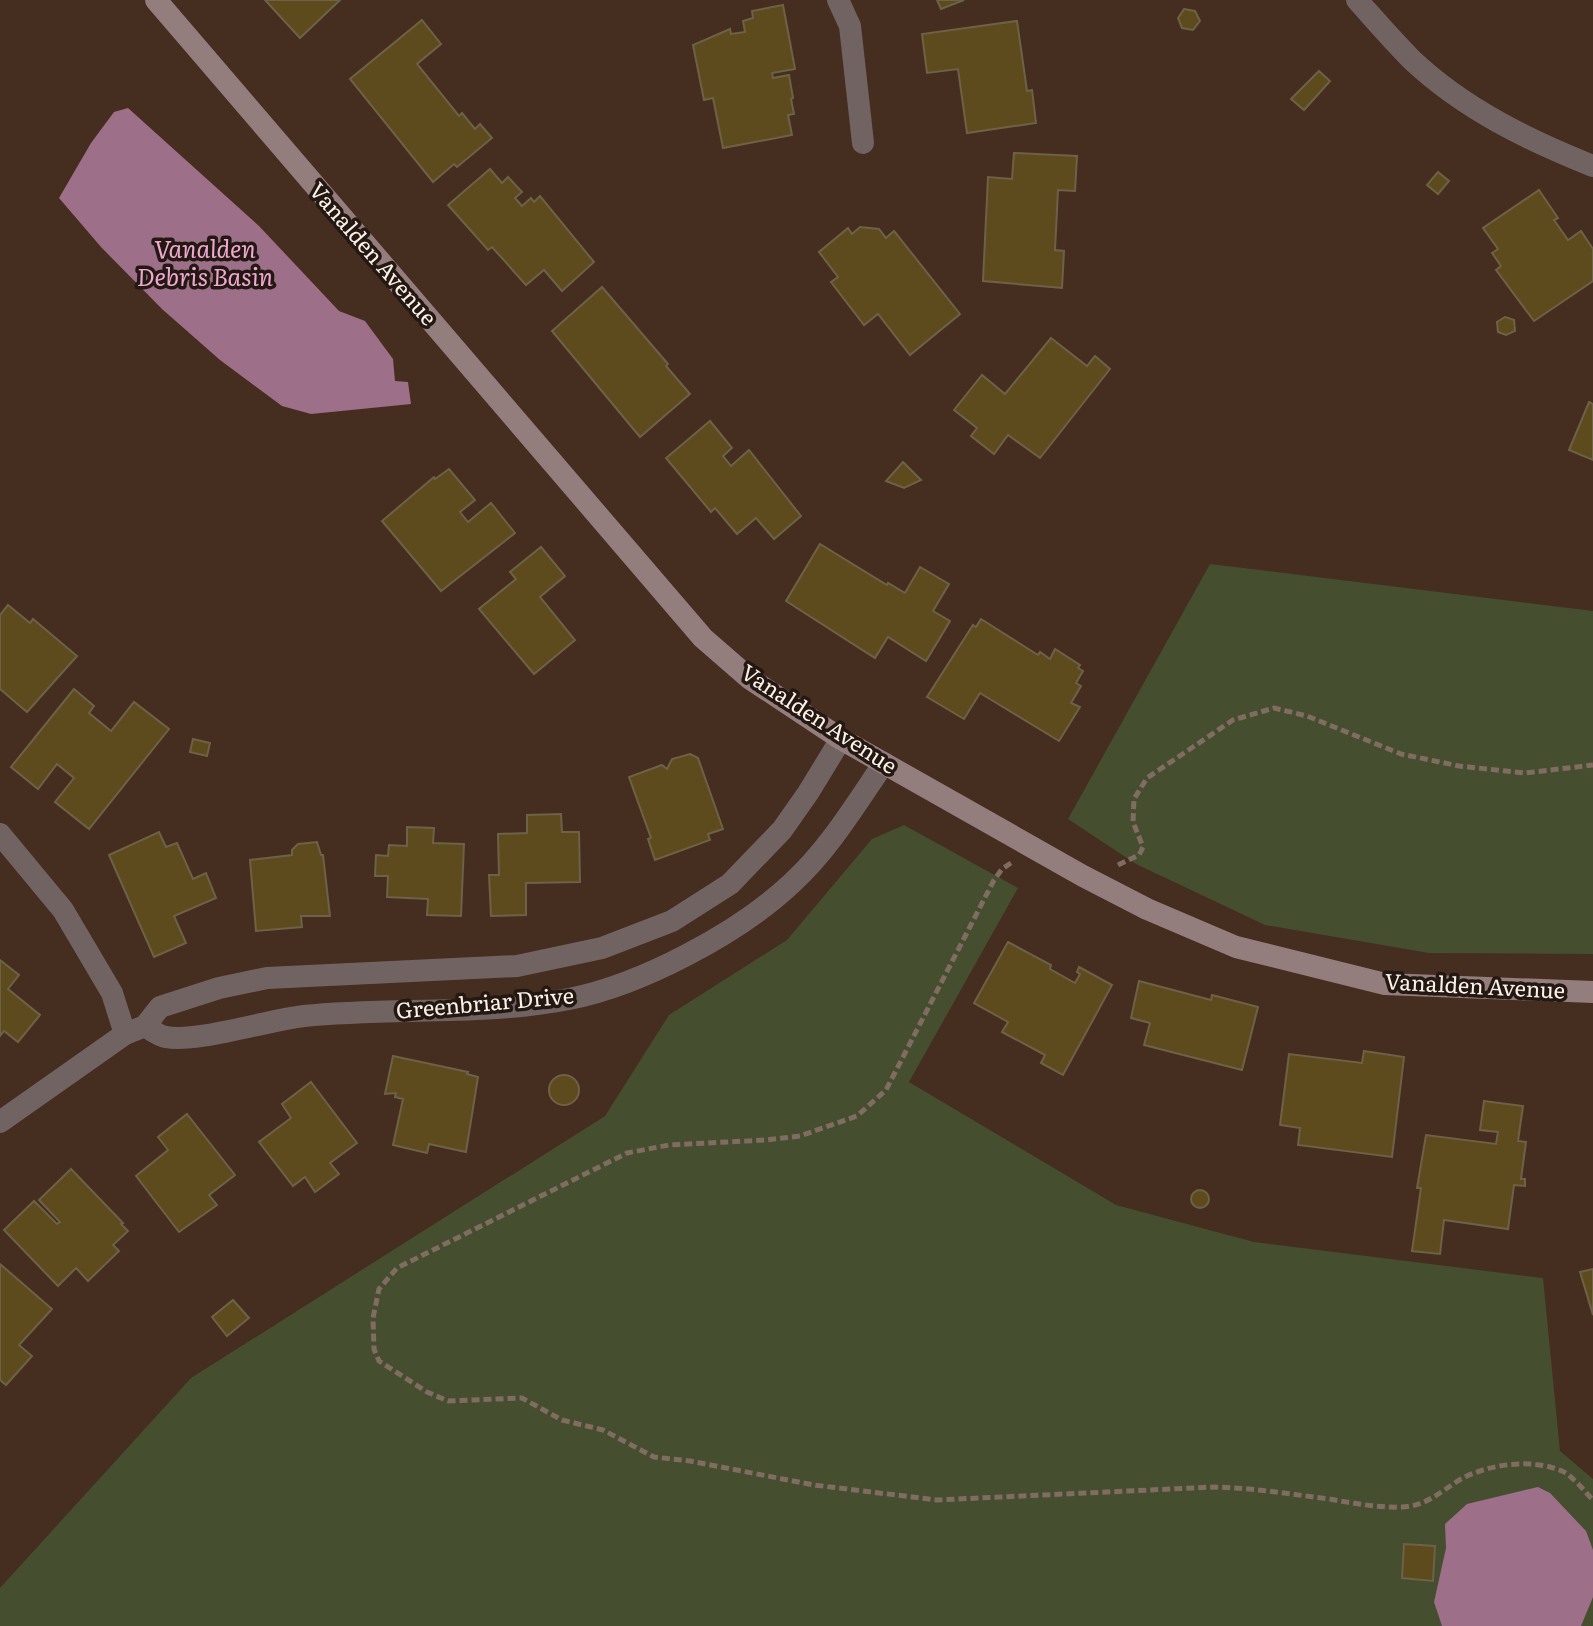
<svg xmlns="http://www.w3.org/2000/svg" width="1593" height="1626" font-family="Literata,serif">
	<style>
		.green { fill: #454e2e }
		.water { fill: #9d6f89 }
		.building { fill: #5d4b1d; stroke: #6d6147; stroke-width: 2 }
		.lines { fill: none; stroke-linecap: round; stroke-linejoin: round }
		.path { stroke: #806c60; stroke-width: 5; stroke-dasharray: 8 4; stroke-linecap: butt }
		.minor { stroke: #726363; stroke-width: 22 }
		.secondary { stroke: #947d7d; stroke-width: 22 }
		.labels { text-anchor: middle; stroke-width: 7; stroke-linejoin: round; paint-order: stroke }
		.street-label { font-size: 22px; fill: #fdf1ea; stroke: #231912 }
		.water-label { font-size: 24px; font-style: italic; fill: #efa8d1; stroke: #231912 }
	</style>
	<rect width="100%" height="100%" fill="#452e1f"/>
	<g class="green">
		<polygon points="1210,564 1593,611 1593,954 1429,953 1265,925 1136,864 1068,819"/>
		<polygon points="904,825 1018,888 909,1082 1116,1205 1254,1242 1543,1278 1560,1451 1593,1479 1593,1626 0,1626 0,1588 191,1378 605,1116 669,1015 787,940 872,839"/>
	</g>
	<g class="water">
		<polygon points="128,108 259,226 339,311 365,321 393,359 395,381 408,382 411,404 311,414 282,406 220,360 162,309 101,247 59,198 91,143 114,112"/>
		<polygon points="1538,1487 1550,1493 1586,1531 1593,1550 1593,1597 1581,1626 1442,1626 1434,1602 1446,1548 1445,1524 1467,1504"/>
	</g>
	<g class="building">
		<polygon points="265,0 340,0 300,38"/>
		<polygon points="937,0 964,0 941,9"/>
		<polygon points="783,5 795,69 772,73 773,78 789,75 793,98 791,99 794,114 788,115 792,135 723,148 713,98 704,100 693,45 730,29 731,34 745,32 743,21 753,18 752,11"/>
		<polygon points="1184,9 1195,11 1200,21 1193,30 1182,28 1178,18"/>
		<polygon points="422,20 441,44 417,64 459,116 462,113 475,129 480,124 492,138 457,167 454,164 433,182 350,79"/>
		<polygon points="1017,21 1027,91 1032,90 1036,123 967,133 958,69 927,73 922,34"/>
		<polygon points="1319,71 1330,81 1304,110 1291,99"/>
		<polygon points="1014,153 1077,156 1075,191 1058,190 1055,250 1064,251 1062,288 983,281 988,177 1012,179"/>
		<polygon points="490,169 502,183 508,177 522,192 515,198 522,206 531,198 534,202 540,196 594,262 562,291 544,270 526,285 492,247 488,250 448,205"/>
		<polygon points="1438,172 1449,181 1438,194 1427,185"/>
		<polygon points="1539,190 1558,218 1554,220 1568,240 1581,231 1593,249 1593,281 1534,321 1496,270 1501,266 1492,253 1498,249 1483,228"/>
		<polygon points="860,227 879,229 886,238 894,231 960,314 910,355 878,314 864,325 831,282 838,277 819,252 848,228 852,234"/>
		<polygon points="602,287 668,364 666,366 690,394 640,437 552,331"/>
		<polygon points="1505,317 1514,320 1515,331 1506,335 1498,332 1497,322"/>
		<polygon points="1051,338 1087,366 1095,356 1110,369 1040,458 1008,435 994,454 971,436 977,428 954,410 982,375 1005,394"/>
		<polygon points="1589,402 1593,404 1593,460 1569,450"/>
		<polygon points="710,421 732,448 723,456 731,466 749,450 801,516 774,539 756,518 737,534 715,508 711,512 666,458"/>
		<polygon points="903,462 921,480 904,488 886,481"/>
		<polygon points="449,469 475,500 460,512 468,522 491,503 515,533 441,591 382,521 434,477 435,479"/>
		<polygon points="820,544 887,585 888,583 905,593 920,567 949,584 933,611 950,621 926,661 888,637 875,658 786,601"/>
		<polygon points="541,547 565,576 540,597 575,640 534,674 479,609 516,579 510,572"/>
		<polygon points="8,605 30,623 33,619 77,656 27,712 0,689 0,615"/>
		<polygon points="981,619 1038,655 1040,652 1050,659 1055,649 1080,665 1078,668 1083,671 1076,683 1081,686 1071,703 1080,707 1059,741 980,693 964,719 927,697 973,625 976,627"/>
		<polygon points="74,689 94,706 89,713 111,731 134,702 169,729 89,829 55,802 74,778 57,764 38,789 11,767"/>
		<polygon points="193,739 210,743 207,756 190,752"/>
		<polygon points="690,754 698,758 723,829 708,834 710,840 655,860 648,839 651,838 629,777 662,765 667,769 672,759"/>
		<polygon points="561,814 562,832 579,832 580,882 526,883 526,915 491,916 489,875 499,875 498,834 527,833 527,815"/>
		<polygon points="407,827 434,828 433,843 464,844 461,916 427,915 428,899 387,897 388,876 375,876 376,855 388,856 389,845 407,846"/>
		<polygon points="159,832 166,847 177,843 193,879 206,873 216,898 174,916 186,943 154,957 109,855"/>
		<polygon points="317,842 321,855 323,855 330,916 301,916 302,927 256,931 250,860 292,855 292,850 298,844"/>
		<polygon points="1008,942 1051,965 1050,969 1075,983 1080,974 1077,972 1079,967 1112,985 1063,1075 1041,1063 1045,1055 1002,1032 1008,1022 974,1003"/>
		<polygon points="0,960 19,975 8,989 40,1015 18,1042 4,1031 0,1036"/>
		<polygon points="1139,981 1211,1000 1212,995 1258,1007 1242,1070 1144,1045 1150,1023 1131,1018"/>
		<polygon points="1364,1051 1404,1057 1392,1157 1298,1145 1300,1128 1280,1125 1289,1054 1362,1063"/>
		<polygon points="393,1056 468,1072 467,1074 478,1077 466,1152 429,1144 427,1153 393,1145 403,1099 395,1097 396,1093 385,1094"/>
		<circle cx="564" cy="1090" r="15"/>
		<polygon points="311,1082 357,1143 330,1163 339,1174 315,1192 305,1177 293,1186 259,1142 291,1118 282,1104"/>
		<polygon points="1484,1101 1523,1106 1518,1141 1526,1142 1521,1179 1525,1179 1525,1186 1514,1185 1508,1229 1444,1220 1440,1254 1412,1251 1421,1188 1417,1188 1426,1135 1496,1144 1498,1132 1480,1130"/>
		<polygon points="187,1114 235,1175 209,1195 217,1205 179,1232 136,1176 168,1150 158,1137"/>
		<polygon points="71,1169 123,1223 121,1224 128,1231 113,1245 119,1251 88,1281 76,1268 58,1286 4,1230 34,1201 57,1224 60,1222 39,1200"/>
		<circle cx="1200" cy="1199" r="9"/>
		<polygon points="0,1264 52,1309 19,1345 32,1356 6,1385 0,1380"/>
		<polygon points="1593,1269 1593,1315 1580,1272"/>
		<polygon points="233,1300 249,1318 227,1336 212,1317"/>
		<polygon points="1404,1544 1435,1546 1433,1581 1402,1578"/>
	</g>
	<g class="lines">
		<g class="path">
			<path d="M1011,863L1002,869L994,880L886,1090L857,1116L800,1136L766,1140L669,1145L627,1153L397,1268L379,1289L373,1318L374,1349L379,1361L427,1392L448,1401L522,1398L562,1420L603,1430L654,1457L690,1461L814,1485L937,1500L1214,1487C1253,1488 1290,1494 1329,1499C1353,1503 1377,1508 1402,1507C1427,1506 1441,1491 1461,1479C1489,1464 1532,1458 1562,1471C1573,1476 1584,1491 1593,1500"/>
			<polyline points="1118,865 1139,855 1143,847 1133,822 1134,799 1147,778 1233,720 1274,708 1307,716 1401,754 1459,766 1525,773 1593,765"/>
		</g>
		<g class="minor">
			<polyline points="838,0 850,26 863,143"/>
			<path d="M1357,0C1375,20 1393,41 1412,60C1464,109 1528,140 1593,166"/>
			<polyline points="0,834 63,910 112,993 125,1034"/>
			<path d="M145,1026C151,1030 159,1036 166,1037C196,1043 268,1020 304,1016C391,1007 482,1016 569,999C641,985 739,933 792,883C829,849 856,804 884,763"/>
			<polyline points="0,1122 125,1034 145,1026 160,1007 219,988 267,978 517,966 602,948 672,921 730,884 782,830 808,793 841,739"/>
		</g>
		<polyline class="secondary" points="156,0 703,638 749,678 841,739 1083,876 1147,909 1236,947 1385,984 1593,992"/>
	</g>
	<g class="labels">
		<g class="street-label">
			<text transform="translate(373 254) rotate(49)" y="8">Vanalden Avenue</text>
			<text transform="translate(819 719) rotate(33)" y="8">Vanalden Avenue</text>
			<text transform="translate(1475 986) rotate(3)" y="8">Vanalden Avenue</text>
			<text transform="translate(485 1003) rotate(-5)" y="8">Greenbriar Drive</text>
		</g>
		<g class="water-label">
			<text x="205" y="258">Vanalden<tspan x="205" dy="28">Debris Basin</tspan></text>
		</g>
	</g>
</svg>
